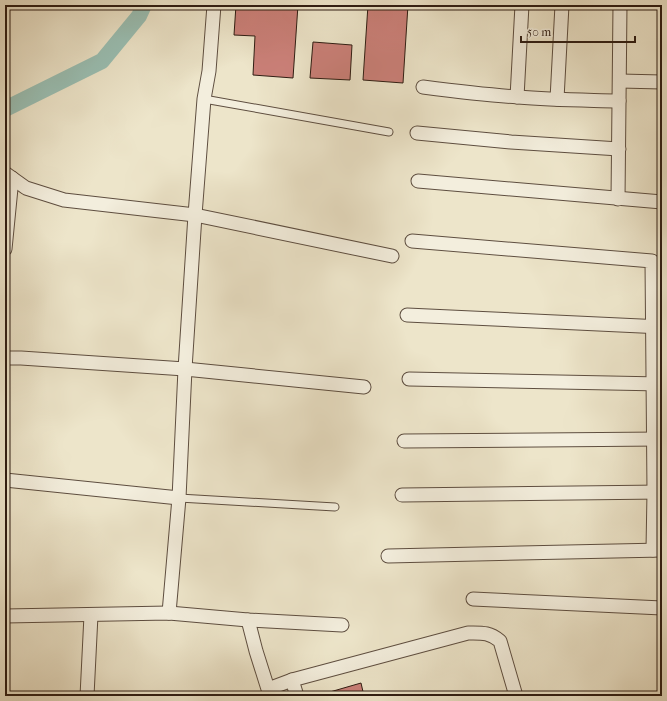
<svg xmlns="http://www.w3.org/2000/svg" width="667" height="701" font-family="'IM FELL French Canon',serif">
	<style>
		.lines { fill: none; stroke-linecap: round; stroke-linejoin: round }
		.canal { stroke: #9abfb3; stroke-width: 16 }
		.building { fill: #cb8079; stroke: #2e1c12 }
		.service-casing { stroke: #5e4e40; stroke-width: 9 }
		.minor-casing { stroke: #5e4e40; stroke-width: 15 }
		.service { stroke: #f3eedd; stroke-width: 7 }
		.minor { stroke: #f3eedd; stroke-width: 13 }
	</style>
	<rect width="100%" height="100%" fill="#ede5ca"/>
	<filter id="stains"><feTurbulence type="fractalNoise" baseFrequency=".005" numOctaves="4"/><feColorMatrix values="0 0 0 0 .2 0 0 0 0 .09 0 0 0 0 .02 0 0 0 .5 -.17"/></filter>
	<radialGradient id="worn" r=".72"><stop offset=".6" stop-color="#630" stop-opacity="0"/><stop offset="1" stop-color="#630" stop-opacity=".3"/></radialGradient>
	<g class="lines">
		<polyline class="canal" points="5,109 102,61 139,16 144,5"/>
	</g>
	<g class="building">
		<polygon points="236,5 298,5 293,78 253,75 255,36 234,35"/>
		<polygon points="368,5 408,5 403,83 363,80"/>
		<polygon points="313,42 352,45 350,80 310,78"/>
		<polygon points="361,683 364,696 316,696"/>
	</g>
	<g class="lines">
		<g class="service-casing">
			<g id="service">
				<polyline points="204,99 389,132"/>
				<polyline points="179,498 335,507"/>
			</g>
		</g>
		<g class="minor-casing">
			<g id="minor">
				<polyline points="620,81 662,82"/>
				<path d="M423,87C454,91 486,95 518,97C552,100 585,100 619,101"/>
				<polyline points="517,97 522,5"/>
				<polyline points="557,99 562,5"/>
				<polyline points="417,133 511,142 619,149"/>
				<polyline points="5,173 26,188 64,200 195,215 392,256"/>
				<polyline points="418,181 662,202"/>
				<polyline points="618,199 620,5"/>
				<polyline points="412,241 652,261 654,492 653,550"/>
				<polyline points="5,249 12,178"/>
				<polyline points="407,315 662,327"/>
				<polyline points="5,358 21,358 185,369 364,387"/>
				<polyline points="409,379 661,384"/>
				<polyline points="404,441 662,439"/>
				<polyline points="5,480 179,498"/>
				<polyline points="402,495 662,492"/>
				<polyline points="388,556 662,550"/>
				<polyline points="473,599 662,608"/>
				<polyline points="169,613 179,498 185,369 195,215 204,99 209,71 214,5"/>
				<polyline points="5,616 169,613 248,620 342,625"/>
				<path d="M248,620L256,651L268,689L292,680L468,633C482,633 489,632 500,641L516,696"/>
				<polyline points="292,680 297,696"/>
				<polyline points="87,696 91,615"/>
			</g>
		</g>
		<use href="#service" class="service"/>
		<use href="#minor" class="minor"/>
	</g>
	<rect width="667" height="701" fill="none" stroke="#ede5ca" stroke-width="20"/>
	<rect x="6" y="6" width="655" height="689" fill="none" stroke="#2e1c12" stroke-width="2"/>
	<rect x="10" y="10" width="647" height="681" fill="none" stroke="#2e1c12"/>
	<path d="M521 36v6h114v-6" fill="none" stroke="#2e1c12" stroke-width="2"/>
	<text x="527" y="36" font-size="12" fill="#2e1c12" stroke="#f3eedd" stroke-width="3" paint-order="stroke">50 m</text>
	<rect width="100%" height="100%" filter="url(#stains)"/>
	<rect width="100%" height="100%" fill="url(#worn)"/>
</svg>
